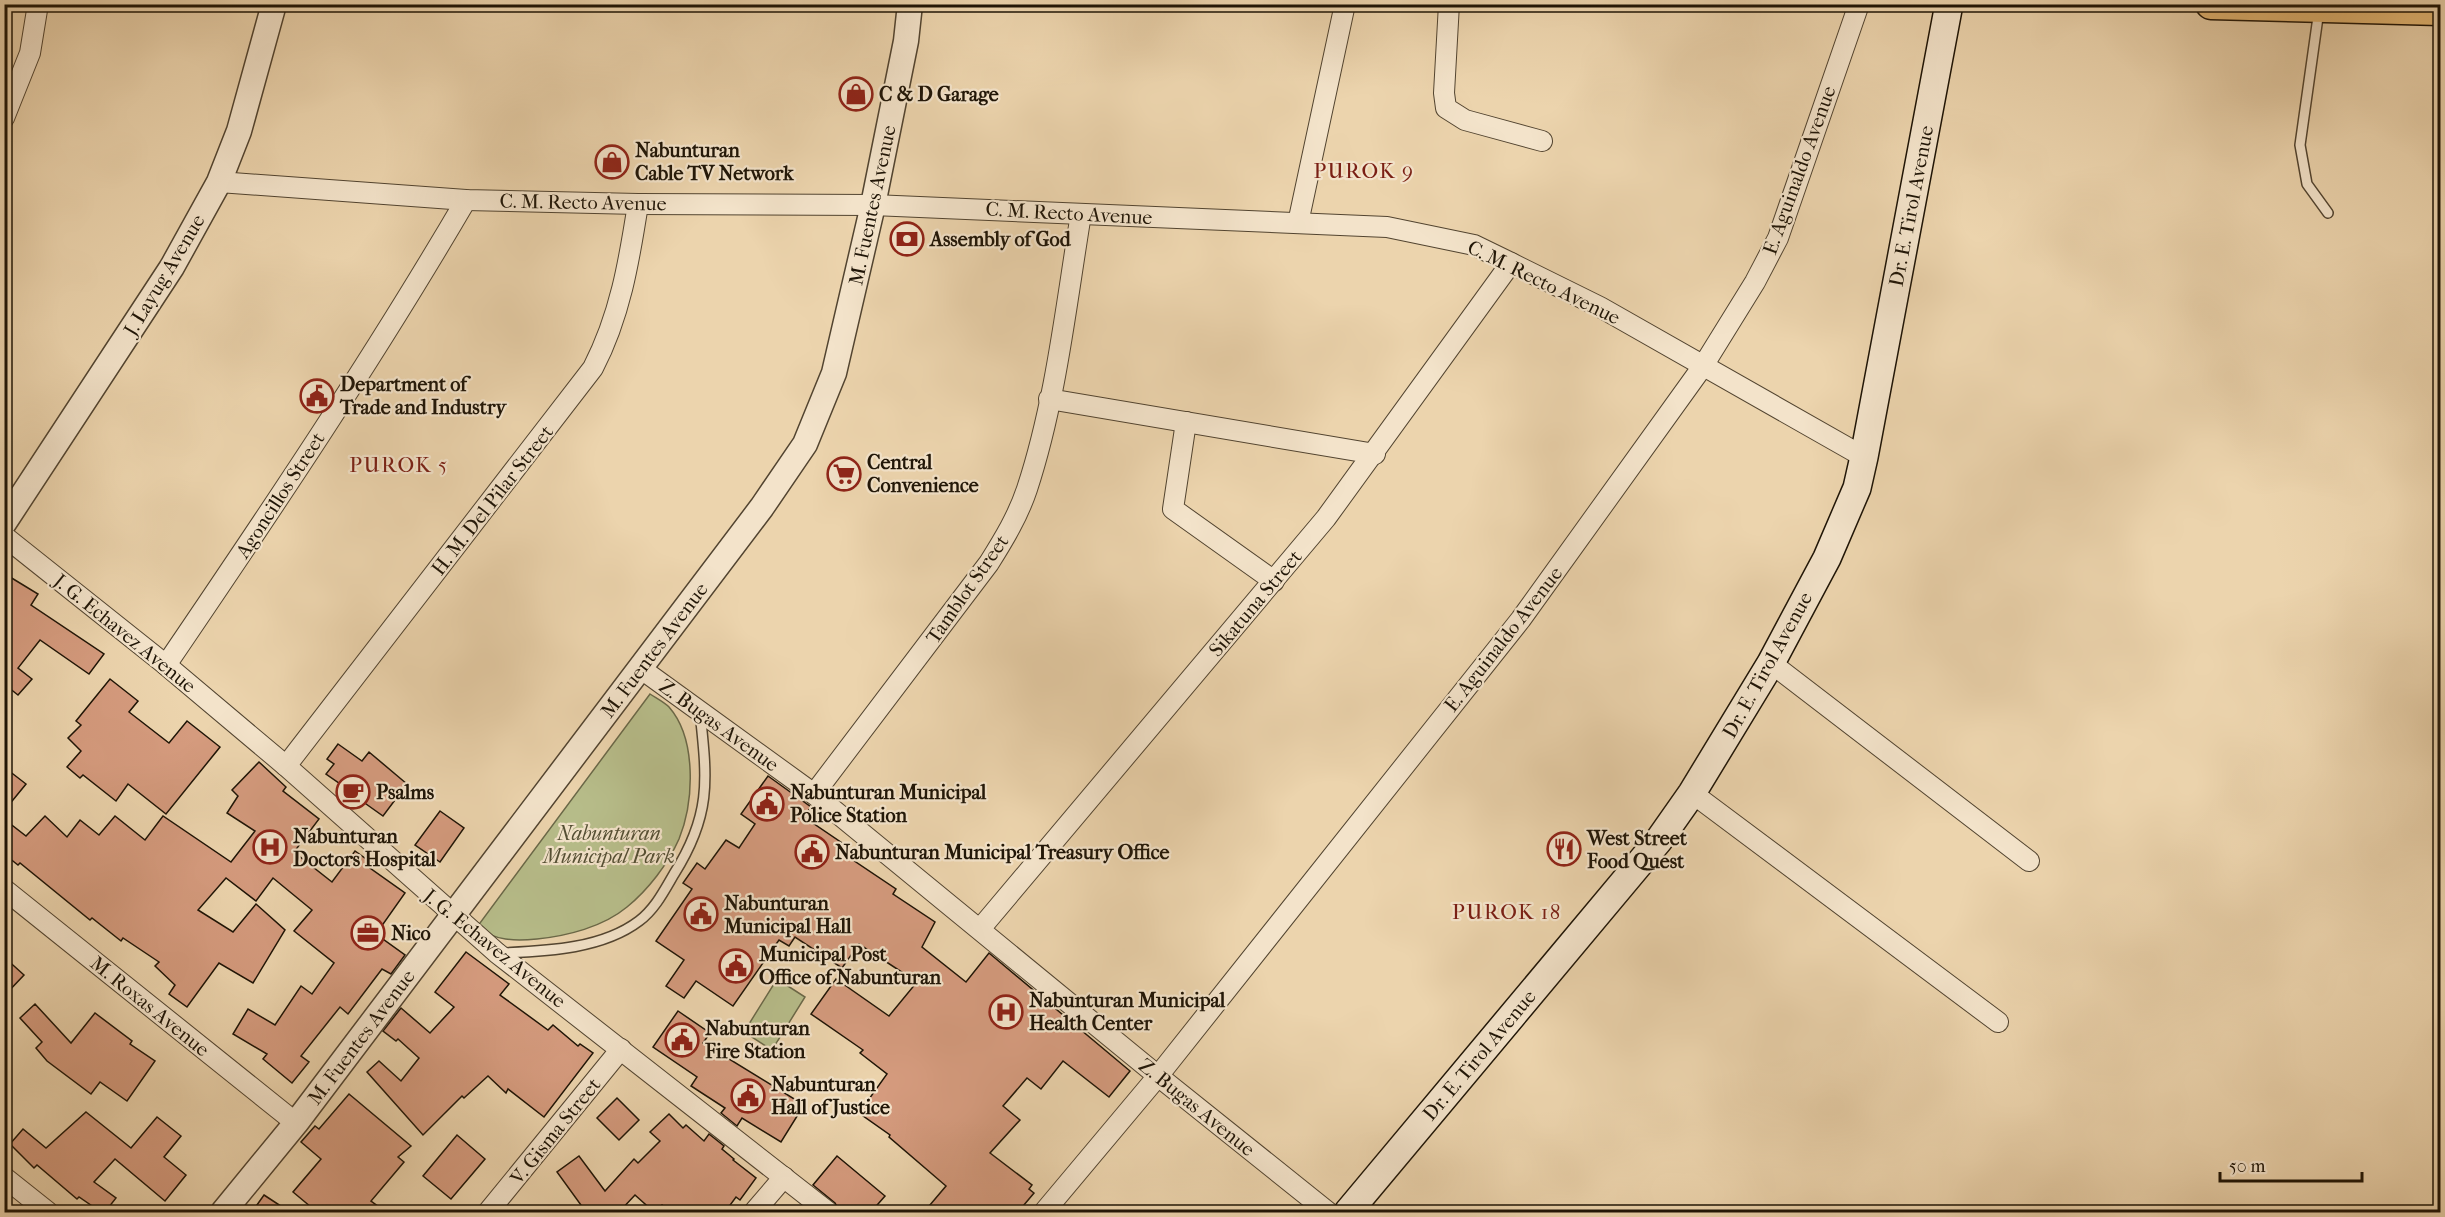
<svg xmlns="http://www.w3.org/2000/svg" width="2445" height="1217" font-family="'IM FELL French Canon',serif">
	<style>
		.green { fill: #b7bd8a; stroke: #6a6848; stroke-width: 1.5 }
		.building { fill: #d59b7e; stroke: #1e1406; stroke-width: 1.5 }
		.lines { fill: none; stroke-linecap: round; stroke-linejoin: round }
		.service-casing { stroke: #524430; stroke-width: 12 }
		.minor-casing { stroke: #524430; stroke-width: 22 }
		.tertiary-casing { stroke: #524430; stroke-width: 27 }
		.secondary-casing { stroke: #1e1406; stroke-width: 30 }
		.primary-casing { stroke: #1e1406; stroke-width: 33 }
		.service { stroke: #f3e3ca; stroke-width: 9 }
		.minor { stroke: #f3e3ca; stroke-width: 20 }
		.tertiary { stroke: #f3e3ca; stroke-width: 24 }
		.secondary { stroke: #f3e3ca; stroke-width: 27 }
		.primary { stroke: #e6ba76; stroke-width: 30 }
		.labels { text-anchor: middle; stroke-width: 4.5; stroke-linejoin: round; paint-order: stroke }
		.poi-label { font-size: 20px; font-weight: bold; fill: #1e1406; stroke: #f3e3ca; text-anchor: start }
		.street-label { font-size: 20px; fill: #1e1406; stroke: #f3e3ca }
		.park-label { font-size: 20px; font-style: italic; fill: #544f34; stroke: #f3e3ca }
		.neighbourhood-label { font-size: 21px; letter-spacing: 1.5px; fill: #7a1f14; stroke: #f3e3ca }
	</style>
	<rect width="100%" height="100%" fill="#ecd4ad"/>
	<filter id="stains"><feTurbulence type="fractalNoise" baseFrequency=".00333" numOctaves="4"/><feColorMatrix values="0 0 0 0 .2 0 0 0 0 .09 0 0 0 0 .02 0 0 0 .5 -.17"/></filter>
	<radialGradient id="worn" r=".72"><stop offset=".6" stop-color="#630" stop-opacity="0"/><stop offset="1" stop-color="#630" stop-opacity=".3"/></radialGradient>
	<g class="green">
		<path d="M650,694C656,698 664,702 669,707C697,739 694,802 679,839C668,864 648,890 627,907C603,927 567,936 537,939C515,941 495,941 477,927Z"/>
		<polygon points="777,979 805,997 772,1050 744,1032"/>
	</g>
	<g class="building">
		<polygon points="10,577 38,594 31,605 104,654 89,674 40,640 18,668 32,679 18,695 4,684 4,586"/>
		<polygon points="110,679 138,701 129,712 169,743 187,721 220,747 166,814 128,784 116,801 83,775 80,778 67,767 81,751 68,738 81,725 76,721"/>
		<polygon points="338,744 362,761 369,752 407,784 383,816 359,799 357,802 340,790 343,786 326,774 334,764 327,759"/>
		<polygon points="259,762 286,787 283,791 319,819 294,852 332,882 355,851 373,864 370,868 405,893 376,934 405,955 391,974 382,969 348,1014 340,1007 301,1056 309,1062 292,1083 263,1059 267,1054 233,1034 248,1009 275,1025 301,986 312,994 334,963 294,931 312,910 273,878 256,901 226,878 198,910 233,932 256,904 285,930 253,983 219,963 187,1007 169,994 175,985 155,966 159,962 123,938 121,941 92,918 90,920 20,863 18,865 4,854 4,819 26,836 45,816 67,837 80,820 99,835 115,816 145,840 163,816 231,862 255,831 227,813 238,796 232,790"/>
		<polygon points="4,767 26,784 4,811"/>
		<polygon points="768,776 811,807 804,817 848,847 844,854 896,889 893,894 935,922 922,947 966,982 989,953 1130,1071 1109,1097 1063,1061 1041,1089 1027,1078 1003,1106 1020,1120 990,1153 1032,1185 1029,1189 1034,1193 1018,1212 924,1212 946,1186 889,1137 890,1135 859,1113 887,1074 860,1053 863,1050 811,1014 836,979 889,1016 917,982 859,944 842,968 795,937 789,946 779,940 733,1006 696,981 684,998 666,986 684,960 656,941 692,889 683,883 697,863 705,869 726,840 739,848 755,824 741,814"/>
		<polygon points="440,811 464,828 440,862 415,845"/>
		<polygon points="466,952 509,984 500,995 548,1030 553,1025 578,1046 580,1044 593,1053 544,1117 508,1089 506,1093 488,1076 464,1098 462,1096 423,1135 367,1072 379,1061 401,1081 419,1058 398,1039 396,1041 383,1031 401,1008 430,1033 454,1007 435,992"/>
		<polygon points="4,957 24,975 4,996"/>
		<polygon points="35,1004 71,1043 95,1013 132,1041 130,1044 155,1061 127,1101 100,1082 91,1094 47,1061 36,1048 42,1042 20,1018"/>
		<polygon points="678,1011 710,1033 703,1043 804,1105 781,1142 742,1118 737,1126 721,1113 725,1108 691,1086 697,1077 653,1047"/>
		<polygon points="349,1094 411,1146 398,1157 404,1162 371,1201 386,1212 317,1212 293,1192 321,1159 301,1142 315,1126 319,1129"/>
		<polygon points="617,1098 639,1120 619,1140 597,1118"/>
		<polygon points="86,1112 131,1148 157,1117 181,1136 164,1157 186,1175 165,1201 115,1159 94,1182 116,1198 105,1212 101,1212 79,1197 77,1199 37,1165 34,1168 10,1144 23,1129 46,1148"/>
		<polygon points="669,1114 683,1128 686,1125 704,1141 709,1134 724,1146 722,1149 734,1159 733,1160 756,1178 740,1200 736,1197 725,1212 672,1212 662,1205 654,1212 635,1195 619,1212 586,1212 557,1172 579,1156 605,1191 634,1159 638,1163 660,1141 650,1132"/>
		<polygon points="457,1135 485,1159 451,1199 423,1176"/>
		<polygon points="837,1156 885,1196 871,1212 840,1212 835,1203 813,1185"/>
		<polygon points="264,1195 290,1212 252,1212"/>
	</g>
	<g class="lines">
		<g class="service-casing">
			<g id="service">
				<polyline points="2319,10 2300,145 2307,184 2328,213"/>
				<path d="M503,953C547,951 602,949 639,921C655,909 664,891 674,874C712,814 707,779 700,712"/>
			</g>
		</g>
		<g class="minor-casing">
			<g id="minor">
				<polyline points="1449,4 1444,93 1446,108 1465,120 1542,141"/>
				<polyline points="4,118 30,53 38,4"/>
				<polyline points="219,182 466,200 638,204 873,205 1387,227 1474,245 1511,263 1600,307 1864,457"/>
				<polyline points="1298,223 1345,4"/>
				<polyline points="1049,399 1375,454"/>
				<polyline points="1186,422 1173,509 1274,581"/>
				<polyline points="4,536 166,665 286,766 497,953 828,1212"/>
				<polyline points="1771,663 2029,861"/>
				<path d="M166,665C270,512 373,359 466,200"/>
				<polyline points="640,668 814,794 1158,1076 1328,1212"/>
				<path d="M286,766L593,368C620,316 629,262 638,204"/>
				<polyline points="1692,793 1998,1022"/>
				<path d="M814,794L989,563C1004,539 1018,516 1027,489C1056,401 1066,305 1081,214"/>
				<polyline points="4,889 296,1123"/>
				<polyline points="980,929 1326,518 1511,263"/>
				<polyline points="4,1177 48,1212"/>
				<polyline points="488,1212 621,1049"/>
				<polyline points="754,1212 784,1177"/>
				<polyline points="1044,1212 1158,1076 1521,619 1703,366 1755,282 1778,238 1859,4"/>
			</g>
		</g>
		<g class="tertiary-casing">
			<g id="tertiary">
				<polyline points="4,523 172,267 219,182 239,131 274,4"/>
				<polyline points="223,1212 296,1123 762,507 805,444 834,373 873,205 906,41 910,4"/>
			</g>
		</g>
		<g class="secondary-casing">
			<polyline id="secondary" points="1348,1212 1659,840 1692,793 1771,663 1827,558 1857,488 1864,457 1949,4"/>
		</g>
		<g class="primary-casing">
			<polyline id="primary" points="2211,4 2440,10"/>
		</g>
		<use href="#service" class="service"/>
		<use href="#minor" class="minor"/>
		<use href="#tertiary" class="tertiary"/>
		<use href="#secondary" class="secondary"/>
		<use href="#primary" class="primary"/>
	</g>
	<defs>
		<g id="shop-ring" transform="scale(1.725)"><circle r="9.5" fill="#f3e3ca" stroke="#8f2418" stroke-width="1.5"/><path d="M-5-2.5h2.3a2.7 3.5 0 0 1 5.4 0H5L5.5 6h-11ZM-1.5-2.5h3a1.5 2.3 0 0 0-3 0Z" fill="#8f2418"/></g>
		<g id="bank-ring" transform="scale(1.725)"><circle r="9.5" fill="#f3e3ca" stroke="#8f2418" stroke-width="1.5"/><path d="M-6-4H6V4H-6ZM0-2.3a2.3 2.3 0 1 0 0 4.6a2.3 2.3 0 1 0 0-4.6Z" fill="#8f2418"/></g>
		<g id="civic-ring" transform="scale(1.725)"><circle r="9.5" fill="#f3e3ca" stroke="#8f2418" stroke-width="1.5"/><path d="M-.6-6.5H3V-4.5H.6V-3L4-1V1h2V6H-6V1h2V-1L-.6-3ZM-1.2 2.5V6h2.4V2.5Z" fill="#8f2418"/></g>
		<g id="supermarket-ring" transform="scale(1.725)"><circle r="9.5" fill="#f3e3ca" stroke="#8f2418" stroke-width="1.5"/><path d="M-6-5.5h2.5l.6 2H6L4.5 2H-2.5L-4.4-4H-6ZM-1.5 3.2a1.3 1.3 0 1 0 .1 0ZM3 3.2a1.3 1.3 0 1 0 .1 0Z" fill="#8f2418"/></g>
		<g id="cafe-ring" transform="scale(1.725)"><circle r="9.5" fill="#f3e3ca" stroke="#8f2418" stroke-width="1.5"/><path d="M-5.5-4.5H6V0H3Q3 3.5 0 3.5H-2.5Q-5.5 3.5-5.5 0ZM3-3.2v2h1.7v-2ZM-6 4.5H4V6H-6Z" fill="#8f2418"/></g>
		<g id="hospital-ring" transform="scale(1.725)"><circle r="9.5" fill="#f3e3ca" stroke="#8f2418" stroke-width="1.5"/><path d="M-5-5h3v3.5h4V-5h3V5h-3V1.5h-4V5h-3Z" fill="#8f2418"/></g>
		<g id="restaurant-ring" transform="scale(1.725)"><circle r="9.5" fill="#f3e3ca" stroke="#8f2418" stroke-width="1.5"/><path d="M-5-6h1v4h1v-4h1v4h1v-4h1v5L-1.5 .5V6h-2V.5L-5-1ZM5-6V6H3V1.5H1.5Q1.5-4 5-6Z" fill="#8f2418"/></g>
		<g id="office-ring" transform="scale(1.725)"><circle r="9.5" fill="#f3e3ca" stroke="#8f2418" stroke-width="1.5"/><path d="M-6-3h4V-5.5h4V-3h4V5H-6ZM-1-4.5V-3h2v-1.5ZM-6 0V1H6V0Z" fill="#8f2418"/></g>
	</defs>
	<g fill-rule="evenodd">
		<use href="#shop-ring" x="856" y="94"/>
		<use href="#shop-ring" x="612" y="162"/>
		<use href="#bank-ring" x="907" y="239"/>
		<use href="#civic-ring" x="317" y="396"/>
		<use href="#supermarket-ring" x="844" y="474"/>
		<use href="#cafe-ring" x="353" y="792"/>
		<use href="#civic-ring" x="767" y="804"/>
		<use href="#hospital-ring" x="270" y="847"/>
		<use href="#restaurant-ring" x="1564" y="849"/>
		<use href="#civic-ring" x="812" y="852"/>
		<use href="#civic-ring" x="701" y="914"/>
		<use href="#office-ring" x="368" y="933"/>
		<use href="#civic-ring" x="736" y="966"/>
		<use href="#hospital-ring" x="1006" y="1012"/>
		<use href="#civic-ring" x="682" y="1040"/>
		<use href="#civic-ring" x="748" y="1096"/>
	</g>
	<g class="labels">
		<g class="poi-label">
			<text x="879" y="101">C &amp; D Garage</text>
			<text x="635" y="157">Nabunturan<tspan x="635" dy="23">Cable TV Network</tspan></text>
			<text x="930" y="246">Assembly of God</text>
			<text x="340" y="391">Department of<tspan x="340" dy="23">Trade and Industry</tspan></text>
			<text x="867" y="469">Central<tspan x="867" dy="23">Convenience</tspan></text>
			<text x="376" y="799">Psalms</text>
			<text x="790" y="799">Nabunturan Municipal<tspan x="790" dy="23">Police Station</tspan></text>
			<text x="293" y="843">Nabunturan<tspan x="293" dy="23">Doctors Hospital</tspan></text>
			<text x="1587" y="845">West Street<tspan x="1587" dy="23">Food Quest</tspan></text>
			<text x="835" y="859">Nabunturan Municipal Treasury Office</text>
			<text x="724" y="910">Nabunturan<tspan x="724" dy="23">Municipal Hall</tspan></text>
			<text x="391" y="940">Nico</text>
			<text x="759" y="961">Municipal Post<tspan x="759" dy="23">Office of Nabunturan</tspan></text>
			<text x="1029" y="1007">Nabunturan Municipal<tspan x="1029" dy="23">Health Center</tspan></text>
			<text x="705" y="1035">Nabunturan<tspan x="705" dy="23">Fire Station</tspan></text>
			<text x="771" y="1091">Nabunturan<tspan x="771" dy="23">Hall of Justice</tspan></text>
		</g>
		<g class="street-label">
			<text transform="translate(1799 170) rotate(-70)" y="7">E. Aguinaldo Avenue</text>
			<text transform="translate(583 202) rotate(1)" y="7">C. M. Recto Avenue</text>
			<text transform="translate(872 205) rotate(-78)" y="7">M. Fuentes Avenue</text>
			<text transform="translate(1911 206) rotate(-79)" y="7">Dr. E. Tirol Avenue</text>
			<text transform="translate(1069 213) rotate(3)" y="7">C. M. Recto Avenue</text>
			<text transform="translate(164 275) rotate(-59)" y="7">J. Layug Avenue</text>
			<text transform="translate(1544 282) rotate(26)" y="7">C. M. Recto Avenue</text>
			<text transform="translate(280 495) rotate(-57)" y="7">Agoncillos Street</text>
			<text transform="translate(492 500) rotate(-52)" y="7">H. M. Del Pilar Street</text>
			<text transform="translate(967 589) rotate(-55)" y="7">Tamblot Street</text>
			<text transform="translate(1255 603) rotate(-50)" y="7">Sikatuna Street</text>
			<text transform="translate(125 633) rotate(39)" y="7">J. G. Echavez Avenue</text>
			<text transform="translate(1503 639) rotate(-52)" y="7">E. Aguinaldo Avenue</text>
			<text transform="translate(654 650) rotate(-53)" y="7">M. Fuentes Avenue</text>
			<text transform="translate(1767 665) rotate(-61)" y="7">Dr. E. Tirol Avenue</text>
			<text transform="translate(719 725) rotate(36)" y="7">Z. Bugas Avenue</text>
			<text transform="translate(495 948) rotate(39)" y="7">J. G. Echavez Avenue</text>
			<text transform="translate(150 1006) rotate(39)" y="7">M. Roxas Avenue</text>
			<text transform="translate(361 1037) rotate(-53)" y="7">M. Fuentes Avenue</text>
			<text transform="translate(1479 1055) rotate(-50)" y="7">Dr. E. Tirol Avenue</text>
			<text transform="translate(1197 1107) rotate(39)" y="7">Z. Bugas Avenue</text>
			<text transform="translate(555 1131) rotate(-51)" y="7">V. Gisma Street</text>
		</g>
		<g class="park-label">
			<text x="609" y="840">Nabunturan<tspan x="609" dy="23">Municipal Park</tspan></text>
		</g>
		<g class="neighbourhood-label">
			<text x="1364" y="178">PUROK 9</text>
			<text x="399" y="472">PUROK 5</text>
			<text x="1507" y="919">PUROK 18</text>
		</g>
	</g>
	<rect width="2445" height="1217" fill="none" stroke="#ecd4ad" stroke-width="24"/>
	<rect x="6" y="6" width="2433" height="1205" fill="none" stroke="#1e1406" stroke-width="3"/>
	<rect x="12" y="12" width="2421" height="1193" fill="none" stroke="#1e1406" stroke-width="1.5"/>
	<path d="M2220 1172v9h142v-9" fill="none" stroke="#1e1406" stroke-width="3"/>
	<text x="2229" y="1172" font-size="18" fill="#1e1406" stroke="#f3e3ca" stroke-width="4.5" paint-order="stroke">50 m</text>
	<rect width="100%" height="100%" filter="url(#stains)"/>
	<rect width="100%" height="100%" fill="url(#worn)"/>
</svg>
